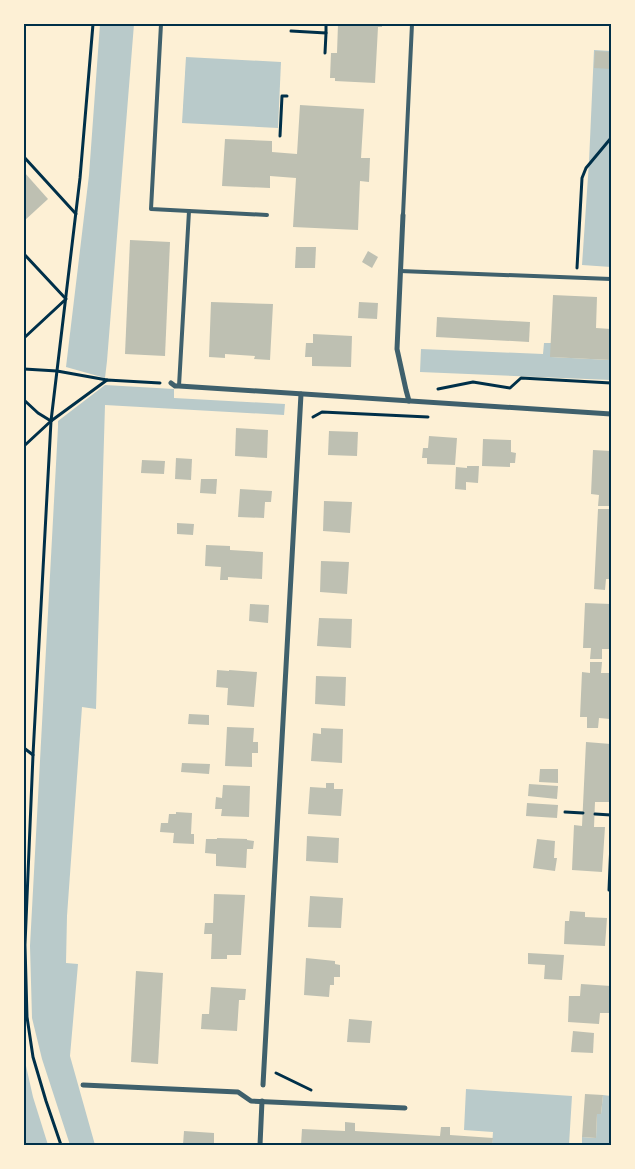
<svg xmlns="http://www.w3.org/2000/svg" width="635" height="1169" font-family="Roboto,sans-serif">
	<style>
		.green { fill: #b9caca }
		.building { fill: #bec0b2 }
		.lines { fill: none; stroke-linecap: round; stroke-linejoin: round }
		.path { stroke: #003049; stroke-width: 3 }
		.service { stroke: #3f606c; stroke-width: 4 }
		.minor { stroke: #3f606c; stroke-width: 5 }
		.neatline { fill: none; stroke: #003049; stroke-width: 2 }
	</style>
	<rect width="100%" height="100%" fill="#fdf0d5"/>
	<g class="green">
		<polygon points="100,24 134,24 107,361 105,378 66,367 89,175"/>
		<polygon points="594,50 611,51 611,267 582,265 589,162"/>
		<polygon points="186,57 281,62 278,128 182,123"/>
		<polygon points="544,343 551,343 551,357 611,360 611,380 420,372 421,349 543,354"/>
		<polygon points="105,385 174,389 174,398 285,404 284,415 105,405 96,709 82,707 67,916 66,963 78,964 70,1056 95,1145 70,1145 42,1059 32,1018 30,946 58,427 58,421"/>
		<polygon points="24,1057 33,1097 48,1145 24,1145"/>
		<polygon points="466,1089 572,1096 569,1145 492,1145 493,1132 464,1130"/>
		<polygon points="603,1095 611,1096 611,1145 582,1145 582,1137 596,1138 597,1114 601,1114"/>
	</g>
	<g class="building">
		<polygon points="338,24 382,24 382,27 378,27 375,83 335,81 335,78 330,78 331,53 337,53"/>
		<polygon points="595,51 611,52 611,69 594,68"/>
		<polygon points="300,105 364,109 361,158 370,158 369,182 360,181 358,230 293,227 296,178 270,176 270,188 222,186 225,139 272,141 272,152 297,154"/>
		<polygon points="24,172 48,199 24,221"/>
		<polygon points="130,240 170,242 165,356 125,354"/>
		<polygon points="296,247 316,247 315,268 295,268"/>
		<polygon points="368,251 378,257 372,268 362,262"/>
		<polygon points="553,295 597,297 596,328 611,329 611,360 550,357"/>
		<polygon points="211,302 273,304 270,360 254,359 255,356 225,354 225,358 209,357"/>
		<polygon points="359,302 378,303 377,319 358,318"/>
		<polygon points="437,317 530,322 529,342 436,337"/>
		<polygon points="313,334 352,336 351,367 312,366 312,357 305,357 306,343 313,343"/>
		<polygon points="236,428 268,430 267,458 235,456"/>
		<polygon points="329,431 358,432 357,456 328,455"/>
		<polygon points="429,436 457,438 455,465 427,464 427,458 422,458 423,448 428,448"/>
		<polygon points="483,439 511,440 511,452 516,453 515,463 510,463 510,467 482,466"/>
		<polygon points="593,450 611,451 611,495 610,495 610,506 598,506 599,495 591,494"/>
		<polygon points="176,458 192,459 191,480 175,479"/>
		<polygon points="142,460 165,461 164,474 141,473"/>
		<polygon points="467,466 479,466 478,483 466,482 466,490 455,489 456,467 467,468"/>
		<polygon points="201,479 217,479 216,494 200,493"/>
		<polygon points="240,489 272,491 271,502 265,502 264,518 238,517"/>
		<polygon points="324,501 352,502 350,533 323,531"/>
		<polygon points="598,509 609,509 609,520 611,520 611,579 606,579 605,590 594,589"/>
		<polygon points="177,523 194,524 193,535 177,534"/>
		<polygon points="206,545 230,546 230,550 263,552 262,579 228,577 228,580 220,580 221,567 205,566"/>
		<polygon points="321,561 349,562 347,594 320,592"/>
		<polygon points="585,603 611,604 611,649 602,649 602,659 590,659 591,648 583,648"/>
		<polygon points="250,604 269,605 268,623 249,621"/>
		<polygon points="319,618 352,619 351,648 317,646"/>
		<polygon points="590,662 602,662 601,673 611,673 610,719 599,718 598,728 587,728 587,717 580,717 582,672 590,673"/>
		<polygon points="217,670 229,671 229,670 257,672 254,707 227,705 228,688 216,687"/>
		<polygon points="316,676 346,677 345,706 315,704"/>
		<polygon points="189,714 209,715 209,725 188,724"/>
		<polygon points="227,727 254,728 253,742 258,742 258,753 252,753 252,767 225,766"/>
		<polygon points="321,728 343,729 342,763 311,761 313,733 321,734"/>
		<polygon points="586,742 611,744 611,802 595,802 594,827 605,827 602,872 572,870 574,825 582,826"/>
		<polygon points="182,763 210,764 209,774 181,772"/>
		<polygon points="540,769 558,769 558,783 539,782"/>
		<polygon points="326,783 334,783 334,789 343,789 341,816 308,814 310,787 326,788"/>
		<polygon points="529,784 558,786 557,799 528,796"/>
		<polygon points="223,785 250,786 249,817 221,816 222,809 215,809 216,797 222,798"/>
		<polygon points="527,803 558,805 557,818 526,816"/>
		<polygon points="176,812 192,813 191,834 194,834 194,844 173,843 174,833 160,832 161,823 168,823 169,814 176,814"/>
		<polygon points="307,836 339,838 338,863 306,861"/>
		<polygon points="217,838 247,839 247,840 254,841 253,849 247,849 246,868 216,866 216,854 205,853 206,839 217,839"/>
		<polygon points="537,839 555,841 554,858 557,858 555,871 533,868"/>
		<polygon points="214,894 245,895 241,955 227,955 227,959 211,959 212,934 204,934 205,923 213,923"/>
		<polygon points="310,896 343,898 341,928 308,927"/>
		<polygon points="570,911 585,912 585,917 607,918 605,946 564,944 565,921 569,921"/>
		<polygon points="528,953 564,955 562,980 544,979 545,965 528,964"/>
		<polygon points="306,958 335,961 335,964 340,965 340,977 334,977 334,985 330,985 329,997 304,995"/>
		<polygon points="136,971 163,973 158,1064 131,1062"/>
		<polygon points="581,984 611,986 611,1013 600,1013 599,1024 568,1022 569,996 580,996"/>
		<polygon points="211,987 246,989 245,1000 239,1000 237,1031 201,1029 202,1014 209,1014"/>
		<polygon points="349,1019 372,1021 370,1043 347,1042"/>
		<polygon points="573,1031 594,1033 593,1053 571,1052"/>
		<polygon points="585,1094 603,1095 601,1114 597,1114 596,1138 582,1137"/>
		<polygon points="345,1122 355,1123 355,1131 440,1136 441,1127 450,1127 450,1135 493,1138 492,1145 301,1145 302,1129 345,1131"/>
		<polygon points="184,1131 214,1133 214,1145 183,1145"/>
	</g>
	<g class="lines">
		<g class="path">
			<polyline points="291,31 326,33 326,24"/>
			<polyline points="325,53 326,33"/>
			<polyline points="280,136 282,96 287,96"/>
			<polyline points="24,157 76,214"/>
			<polyline points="24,254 66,299 24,338"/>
			<polyline points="577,268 582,178 586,168 611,138"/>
			<polyline points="24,369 57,371 107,380"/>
			<polyline points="438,389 473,382 510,388 521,378 611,383"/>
			<polyline points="24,400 38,413 51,421"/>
			<polyline points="313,417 322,412 428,417"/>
			<polyline points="51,421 33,755 25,945 27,1017 33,1057 46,1101 61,1145"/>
			<polyline points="51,421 107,380 160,383"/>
			<polyline points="24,446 51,421 80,178 93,24"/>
			<polyline points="24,748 33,755"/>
			<polyline points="565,812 583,813"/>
			<polyline points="595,814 611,815"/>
			<polyline points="609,890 611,842"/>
			<polyline points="276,1073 311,1090"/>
		</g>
		<g class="service">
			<polyline points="161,24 151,209 267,215"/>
			<polyline points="403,215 412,24"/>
			<polyline points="400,271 611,279"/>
			<polyline points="179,386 189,211"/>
		</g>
		<g class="minor">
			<polyline points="403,215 397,349 406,390 409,401"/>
			<polyline points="171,383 175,386 179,386 611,414"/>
			<polyline points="83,1085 238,1092 251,1101 405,1108"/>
			<polyline points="263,1085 301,394"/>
			<polyline points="260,1145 262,1101"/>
		</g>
	</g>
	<rect width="635" height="1169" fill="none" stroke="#fdf0d5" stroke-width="50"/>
	<rect x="25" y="25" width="585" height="1119" class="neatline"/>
</svg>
